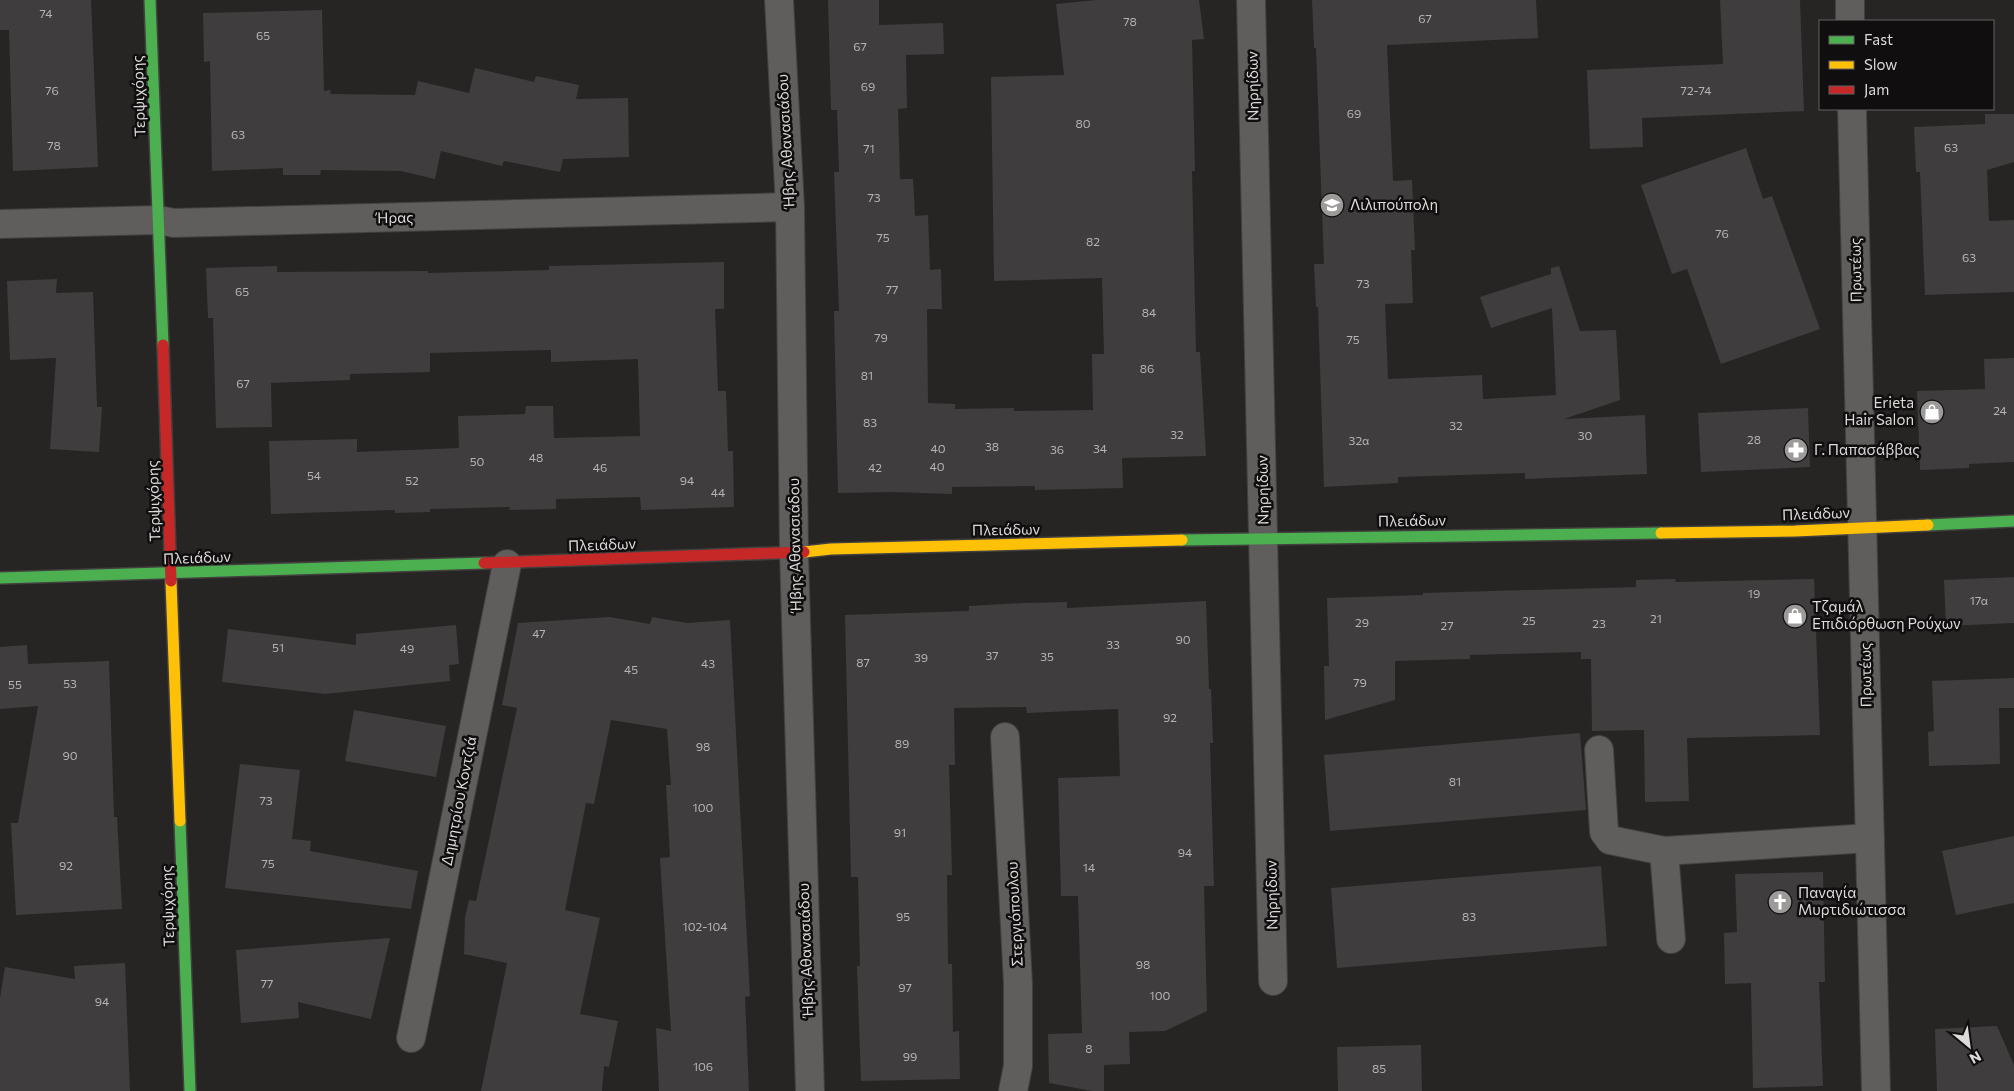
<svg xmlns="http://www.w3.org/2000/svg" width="2014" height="1091" font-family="Commissioner,sans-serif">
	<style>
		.building { fill: #3f3d3d }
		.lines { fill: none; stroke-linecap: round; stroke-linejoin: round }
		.street-casing { stroke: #41403f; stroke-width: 30 }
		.fast-casing { stroke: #41403f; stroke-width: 14 }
		.slow-casing { stroke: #41403f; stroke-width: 14 }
		.jam-casing { stroke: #41403f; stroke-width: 14 }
		.street { stroke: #5f5e5d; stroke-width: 28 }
		.fast { stroke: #4caf50; stroke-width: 11 }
		.slow { stroke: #ffc107; stroke-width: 11 }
		.jam { stroke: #c62828; stroke-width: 11 }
		.labels { text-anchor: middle; stroke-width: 5; stroke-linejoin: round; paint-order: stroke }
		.number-label { font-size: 12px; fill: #b6b4b3 }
		.street-label { font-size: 15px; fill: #dddbda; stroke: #100e0e }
		.poi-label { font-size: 15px; fill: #dddbda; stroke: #100e0e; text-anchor: start }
	</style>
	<rect width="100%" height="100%" fill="#272524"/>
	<g class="building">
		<polygon points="0,0 91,0 98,167 13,171 9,30 0,30"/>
		<polygon points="828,0 879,0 879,25 943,23 944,54 906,55 907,108 898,109 900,179 913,179 915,216 928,215 930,270 941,269 942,309 927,309 928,403 955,404 955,409 1014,408 1014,411 1093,410 1092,354 1104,354 1102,278 994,281 991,77 1064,75 1056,4 1096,0 1199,0 1204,39 1192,40 1195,171 1192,171 1196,352 1200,352 1206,456 1122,458 1123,488 1035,490 1035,486 952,487 952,494 893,492 838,493 834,311 839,311 834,172 839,172 837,110 831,110"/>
		<polygon points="1312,0 1536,0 1538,38 1387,45 1393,181 1412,180 1415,250 1411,250 1413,303 1385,304 1388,379 1482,375 1483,399 1556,395 1552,308 1491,328 1480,297 1551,274 1551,268 1559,266 1580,331 1616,330 1620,400 1564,419 1645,415 1647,474 1525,479 1525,473 1398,477 1398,483 1324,487 1318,307 1316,307 1314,264 1324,264 1316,48 1314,48"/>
		<polygon points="1720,0 1800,0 1804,111 1642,118 1643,147 1590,149 1587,70 1723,64"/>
		<polygon points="322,10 324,91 331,90 330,94 415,95 418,81 469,93 475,68 534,82 536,76 579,85 576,99 628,98 629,157 563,159 560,172 504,161 502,166 441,151 435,179 401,171 321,170 320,175 283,175 283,168 212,171 210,61 204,62 203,13"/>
		<polygon points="1985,114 2014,114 2014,162 1987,170 1989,221 2014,220 2014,292 1925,295 1920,172 1916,172 1914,127 1985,124"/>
		<polygon points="1746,148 1763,199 1772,196 1820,329 1721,364 1687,269 1672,274 1641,185"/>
		<polygon points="724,262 724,309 715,309 718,391 726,391 728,451 733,451 734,507 641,510 640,497 556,499 556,509 509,510 510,507 430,509 430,512 395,513 395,510 271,514 269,441 357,439 357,452 459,448 458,416 525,414 526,406 553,406 554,438 640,436 638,359 551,362 551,350 430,353 430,372 350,374 350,380 271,383 272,427 216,428 213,318 208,318 206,268 277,266 277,272 428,271 428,273 549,270 549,266"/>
		<polygon points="57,279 56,293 93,292 97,407 102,407 99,452 50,449 56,358 10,360 7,281"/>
		<polygon points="2014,358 2014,462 1969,464 1969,468 1920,470 1917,391 1985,389 1984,359"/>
		<polygon points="1808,408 1810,467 1701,472 1698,413"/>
		<polygon points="2014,577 2014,623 1946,626 1944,580"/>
		<polygon points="1675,579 1676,582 1814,579 1820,735 1687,738 1689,801 1645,802 1644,730 1592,731 1591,659 1581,659 1581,652 1470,655 1470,659 1395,661 1395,700 1325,720 1324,666 1329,666 1327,598 1423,595 1423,593 1636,587 1636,580"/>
		<polygon points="1206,601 1209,689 1211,689 1213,743 1210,743 1214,886 1204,886 1207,1011 1165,1031 1129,1032 1130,1064 1104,1065 1104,1091 1092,1091 1049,1083 1048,1034 1082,1033 1078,896 1061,896 1058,778 1120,776 1118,709 1027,713 1026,707 954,708 955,765 949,765 952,875 947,875 948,964 952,964 953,1032 959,1031 960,1079 861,1081 857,966 860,966 858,877 851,877 845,615 969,611 969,606 1024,603 1067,602 1067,608"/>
		<polygon points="610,617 650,624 652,617 687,623 730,620 750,996 745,997 749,1091 659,1091 656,1028 671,1031 660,858 670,857 666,785 671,785 667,729 611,720 594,804 586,803 565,910 600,918 580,1014 618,1021 609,1067 604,1066 602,1091 481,1091 507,963 464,954 465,917 469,900 476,901 517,708 502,705 518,623"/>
		<polygon points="456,625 459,664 449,665 450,681 325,694 222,682 228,629 356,645 356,634"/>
		<polygon points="27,645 28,664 109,661 114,817 117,817 122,909 16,915 11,823 18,823 38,706 0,709 0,647"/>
		<polygon points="2014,678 2014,708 1999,708 2000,764 1929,766 1928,732 1934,731 1932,681"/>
		<polygon points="354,710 446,726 436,777 345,761"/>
		<polygon points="1580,733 1586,810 1330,831 1324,755"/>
		<polygon points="240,764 300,770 292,839 311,841 310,851 418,871 411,909 225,888"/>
		<polygon points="2014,836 2014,903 1956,915 1942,851"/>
		<polygon points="1601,866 1607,946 1337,968 1331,888"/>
		<polygon points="1823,872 1825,982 1819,982 1823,1086 1753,1088 1751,983 1725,984 1724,933 1737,932 1735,874"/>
		<polygon points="390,938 371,1019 298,1002 299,1018 241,1023 236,950"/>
		<polygon points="125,963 130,1091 0,1091 0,998 5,967 75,979 74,966"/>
		<polygon points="1997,1026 2014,1065 2014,1091 1937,1091 1935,1029"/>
		<polygon points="1421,1045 1422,1091 1338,1091 1337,1047"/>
	</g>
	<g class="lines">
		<g class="street-casing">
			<g id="street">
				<polyline points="779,0 790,207 794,553 810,1091"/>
				<polyline points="1251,0 1273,981"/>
				<polyline points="1850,0 1850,21"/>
				<polyline points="1852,109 1876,1091"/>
				<polyline points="0,224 158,220 174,223 790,207"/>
				<polyline points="1005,737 1018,984 1018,1066 1013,1091"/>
				<polyline points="1599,750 1604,832 1610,840 1664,851 1870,838"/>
				<polyline points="1664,851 1671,939"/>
				<polyline points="411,1038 507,564"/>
			</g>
		</g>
		<g class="fast-casing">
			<g id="fast">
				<polyline points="150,0 163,345"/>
				<polyline points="1928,525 2014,521"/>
				<polyline points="1182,540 1661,533"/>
				<polyline points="0,578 484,563"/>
				<polyline points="180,821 190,1091"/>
			</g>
		</g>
		<g class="slow-casing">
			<g id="slow">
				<polyline points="1661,533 1795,531 1928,525"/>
				<polyline points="804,552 831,549 1182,540"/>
				<polyline points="171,581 180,821"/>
			</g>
		</g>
		<g class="jam-casing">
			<g id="jam">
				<polyline points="163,345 171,581"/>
				<polyline points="484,563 804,552"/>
			</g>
		</g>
		<use href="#street" class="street"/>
		<use href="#fast" class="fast"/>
		<use href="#slow" class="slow"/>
		<use href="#jam" class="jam"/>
	</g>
	<defs>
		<g id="school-disc" transform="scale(1.25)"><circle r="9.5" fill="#9d9b9a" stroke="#100e0e"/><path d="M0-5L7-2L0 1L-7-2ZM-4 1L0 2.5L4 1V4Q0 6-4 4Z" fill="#fff"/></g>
		<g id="shop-disc" transform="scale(1.25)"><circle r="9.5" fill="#9d9b9a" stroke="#100e0e"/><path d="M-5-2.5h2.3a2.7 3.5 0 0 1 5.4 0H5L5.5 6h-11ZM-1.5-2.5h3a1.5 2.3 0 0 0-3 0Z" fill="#fff"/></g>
		<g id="pharmacy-disc" transform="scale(1.25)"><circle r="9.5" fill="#9d9b9a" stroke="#100e0e"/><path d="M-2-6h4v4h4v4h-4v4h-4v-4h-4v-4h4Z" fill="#fff"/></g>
		<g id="church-disc" transform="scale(1.25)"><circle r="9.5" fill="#9d9b9a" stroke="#100e0e"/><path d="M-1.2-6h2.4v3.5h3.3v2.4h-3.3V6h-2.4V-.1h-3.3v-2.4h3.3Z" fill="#fff"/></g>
	</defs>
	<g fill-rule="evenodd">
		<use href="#school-disc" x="1332" y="205"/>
		<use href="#shop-disc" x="1932" y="412"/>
		<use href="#pharmacy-disc" x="1796" y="450"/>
		<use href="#shop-disc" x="1795" y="616"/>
		<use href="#church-disc" x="1780" y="902"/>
	</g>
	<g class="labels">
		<g class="number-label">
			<text x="46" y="18">74</text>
			<text x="1425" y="23">67</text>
			<text x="1130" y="26">78</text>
			<text x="263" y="40">65</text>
			<text x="860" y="51">67</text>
			<text x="868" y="91">69</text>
			<text x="52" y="95">76</text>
			<text x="1696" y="95">72-74</text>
			<text x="1354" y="118">69</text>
			<text x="1083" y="128">80</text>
			<text x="238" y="139">63</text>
			<text x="54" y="150">78</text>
			<text x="1951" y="152">63</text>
			<text x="869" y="153">71</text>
			<text x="874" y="202">73</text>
			<text x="1722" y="238">76</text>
			<text x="883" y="242">75</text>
			<text x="1093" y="246">82</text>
			<text x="1969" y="262">63</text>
			<text x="1363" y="288">73</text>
			<text x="892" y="294">77</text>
			<text x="242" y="296">65</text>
			<text x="1149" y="317">84</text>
			<text x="881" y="342">79</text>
			<text x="1353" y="344">75</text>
			<text x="1147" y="373">86</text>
			<text x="867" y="380">81</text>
			<text x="243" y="388">67</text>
			<text x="2000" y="415">24</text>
			<text x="870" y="427">83</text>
			<text x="1456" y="430">32</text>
			<text x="1177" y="439">32</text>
			<text x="1585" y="440">30</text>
			<text x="1754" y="444">28</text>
			<text x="1359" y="445">32α</text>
			<text x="992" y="451">38</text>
			<text x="938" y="453">40</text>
			<text x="1100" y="453">34</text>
			<text x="1057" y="454">36</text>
			<text x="536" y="462">48</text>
			<text x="477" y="466">50</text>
			<text x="937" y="471">40</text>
			<text x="600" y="472">46</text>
			<text x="875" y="472">42</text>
			<text x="314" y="480">54</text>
			<text x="412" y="485">52</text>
			<text x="687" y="485">94</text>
			<text x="718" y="497">44</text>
			<text x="1754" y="598">19</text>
			<text x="1979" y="605">17α</text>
			<text x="1656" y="623">21</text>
			<text x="1529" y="625">25</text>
			<text x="1362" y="627">29</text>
			<text x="1599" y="628">23</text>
			<text x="1447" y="630">27</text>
			<text x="539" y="638">47</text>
			<text x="1183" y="644">90</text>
			<text x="1113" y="649">33</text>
			<text x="278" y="652">51</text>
			<text x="407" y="653">49</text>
			<text x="992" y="660">37</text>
			<text x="1047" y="661">35</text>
			<text x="921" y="662">39</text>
			<text x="863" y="667">87</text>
			<text x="708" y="668">43</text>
			<text x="631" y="674">45</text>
			<text x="1360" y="687">79</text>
			<text x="70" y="688">53</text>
			<text x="15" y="689">55</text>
			<text x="1170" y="722">92</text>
			<text x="902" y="748">89</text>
			<text x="703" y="751">98</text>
			<text x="70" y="760">90</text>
			<text x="1455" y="786">81</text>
			<text x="266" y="805">73</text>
			<text x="703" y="812">100</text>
			<text x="900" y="837">91</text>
			<text x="1185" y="857">94</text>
			<text x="268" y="868">75</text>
			<text x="66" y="870">92</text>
			<text x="1089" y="872">14</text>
			<text x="903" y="921">95</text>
			<text x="1469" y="921">83</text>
			<text x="705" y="931">102-104</text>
			<text x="1143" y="969">98</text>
			<text x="267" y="988">77</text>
			<text x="905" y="992">97</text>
			<text x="1160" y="1000">100</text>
			<text x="102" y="1006">94</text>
			<text x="1089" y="1053">8</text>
			<text x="910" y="1061">99</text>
			<text x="703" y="1071">106</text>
			<text x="1379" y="1073">85</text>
		</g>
		<g class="street-label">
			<text transform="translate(1253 86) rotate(-91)" y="5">Νηρηίδων</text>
			<text transform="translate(139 96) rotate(-92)" y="5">Τερψιχόρης</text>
			<text transform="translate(786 141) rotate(-93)" y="5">Ήβης Αθανασιάδου</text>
			<text transform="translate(395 218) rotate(-1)" y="5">Ήρας</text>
			<text transform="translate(1856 270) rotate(-91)" y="5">Πρωτέως</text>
			<text transform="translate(1263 490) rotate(-91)" y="5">Νηρηίδων</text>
			<text transform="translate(154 501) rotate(-92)" y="5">Τερψιχόρης</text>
			<text transform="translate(1816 514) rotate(-2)" y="5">Πλειάδων</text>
			<text transform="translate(1412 521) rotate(-1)" y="5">Πλειάδων</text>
			<text transform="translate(1006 530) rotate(-1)" y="5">Πλειάδων</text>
			<text transform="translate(602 545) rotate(-2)" y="5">Πλειάδων</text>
			<text transform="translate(795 545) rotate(-91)" y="5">Ήβης Αθανασιάδου</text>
			<text transform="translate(197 558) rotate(-2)" y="5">Πλειάδων</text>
			<text transform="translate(1866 675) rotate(-91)" y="5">Πρωτέως</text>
			<text transform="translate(459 801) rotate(-79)" y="5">Δημητρίου Κοντζιά</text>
			<text transform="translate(1272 895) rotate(-91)" y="5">Νηρηίδων</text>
			<text transform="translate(168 906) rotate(-92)" y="5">Τερψιχόρης</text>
			<text transform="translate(1015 914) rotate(-93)" y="5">Στεργιόπουλου</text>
			<text transform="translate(806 950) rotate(-92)" y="5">Ήβης Αθανασιάδου</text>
		</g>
		<g class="poi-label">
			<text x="1350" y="210">Λιλιπούπολη</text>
			<text x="1914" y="408" text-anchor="end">Erieta<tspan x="1914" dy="17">Hair Salon</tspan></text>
			<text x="1814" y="455">Γ. Παπασάββας</text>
			<text x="1812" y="612">Τζαμάλ<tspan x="1812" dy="17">Επιδιόρθωση Ρούχων</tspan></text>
			<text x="1798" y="898">Παναγία<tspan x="1798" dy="17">Μυρτιδιώτισσα</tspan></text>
		</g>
	</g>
	<rect x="1819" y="20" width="175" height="90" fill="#100e0e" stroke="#626060"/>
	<rect x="1829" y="36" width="25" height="8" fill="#4caf50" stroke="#626060"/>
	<text x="1864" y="45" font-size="15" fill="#dddbda">Fast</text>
	<rect x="1829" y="61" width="25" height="8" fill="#ffc107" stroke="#626060"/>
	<text x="1864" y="70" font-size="15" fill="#dddbda">Slow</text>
	<rect x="1829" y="86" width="25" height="8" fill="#c62828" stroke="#626060"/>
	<text x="1864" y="95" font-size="15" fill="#dddbda">Jam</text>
	<g transform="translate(1969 1046) rotate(151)" stroke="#100e0e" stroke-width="4" paint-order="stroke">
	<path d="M0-4L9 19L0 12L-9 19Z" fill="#dddbda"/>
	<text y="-8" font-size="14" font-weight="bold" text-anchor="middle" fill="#dddbda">N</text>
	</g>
</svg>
